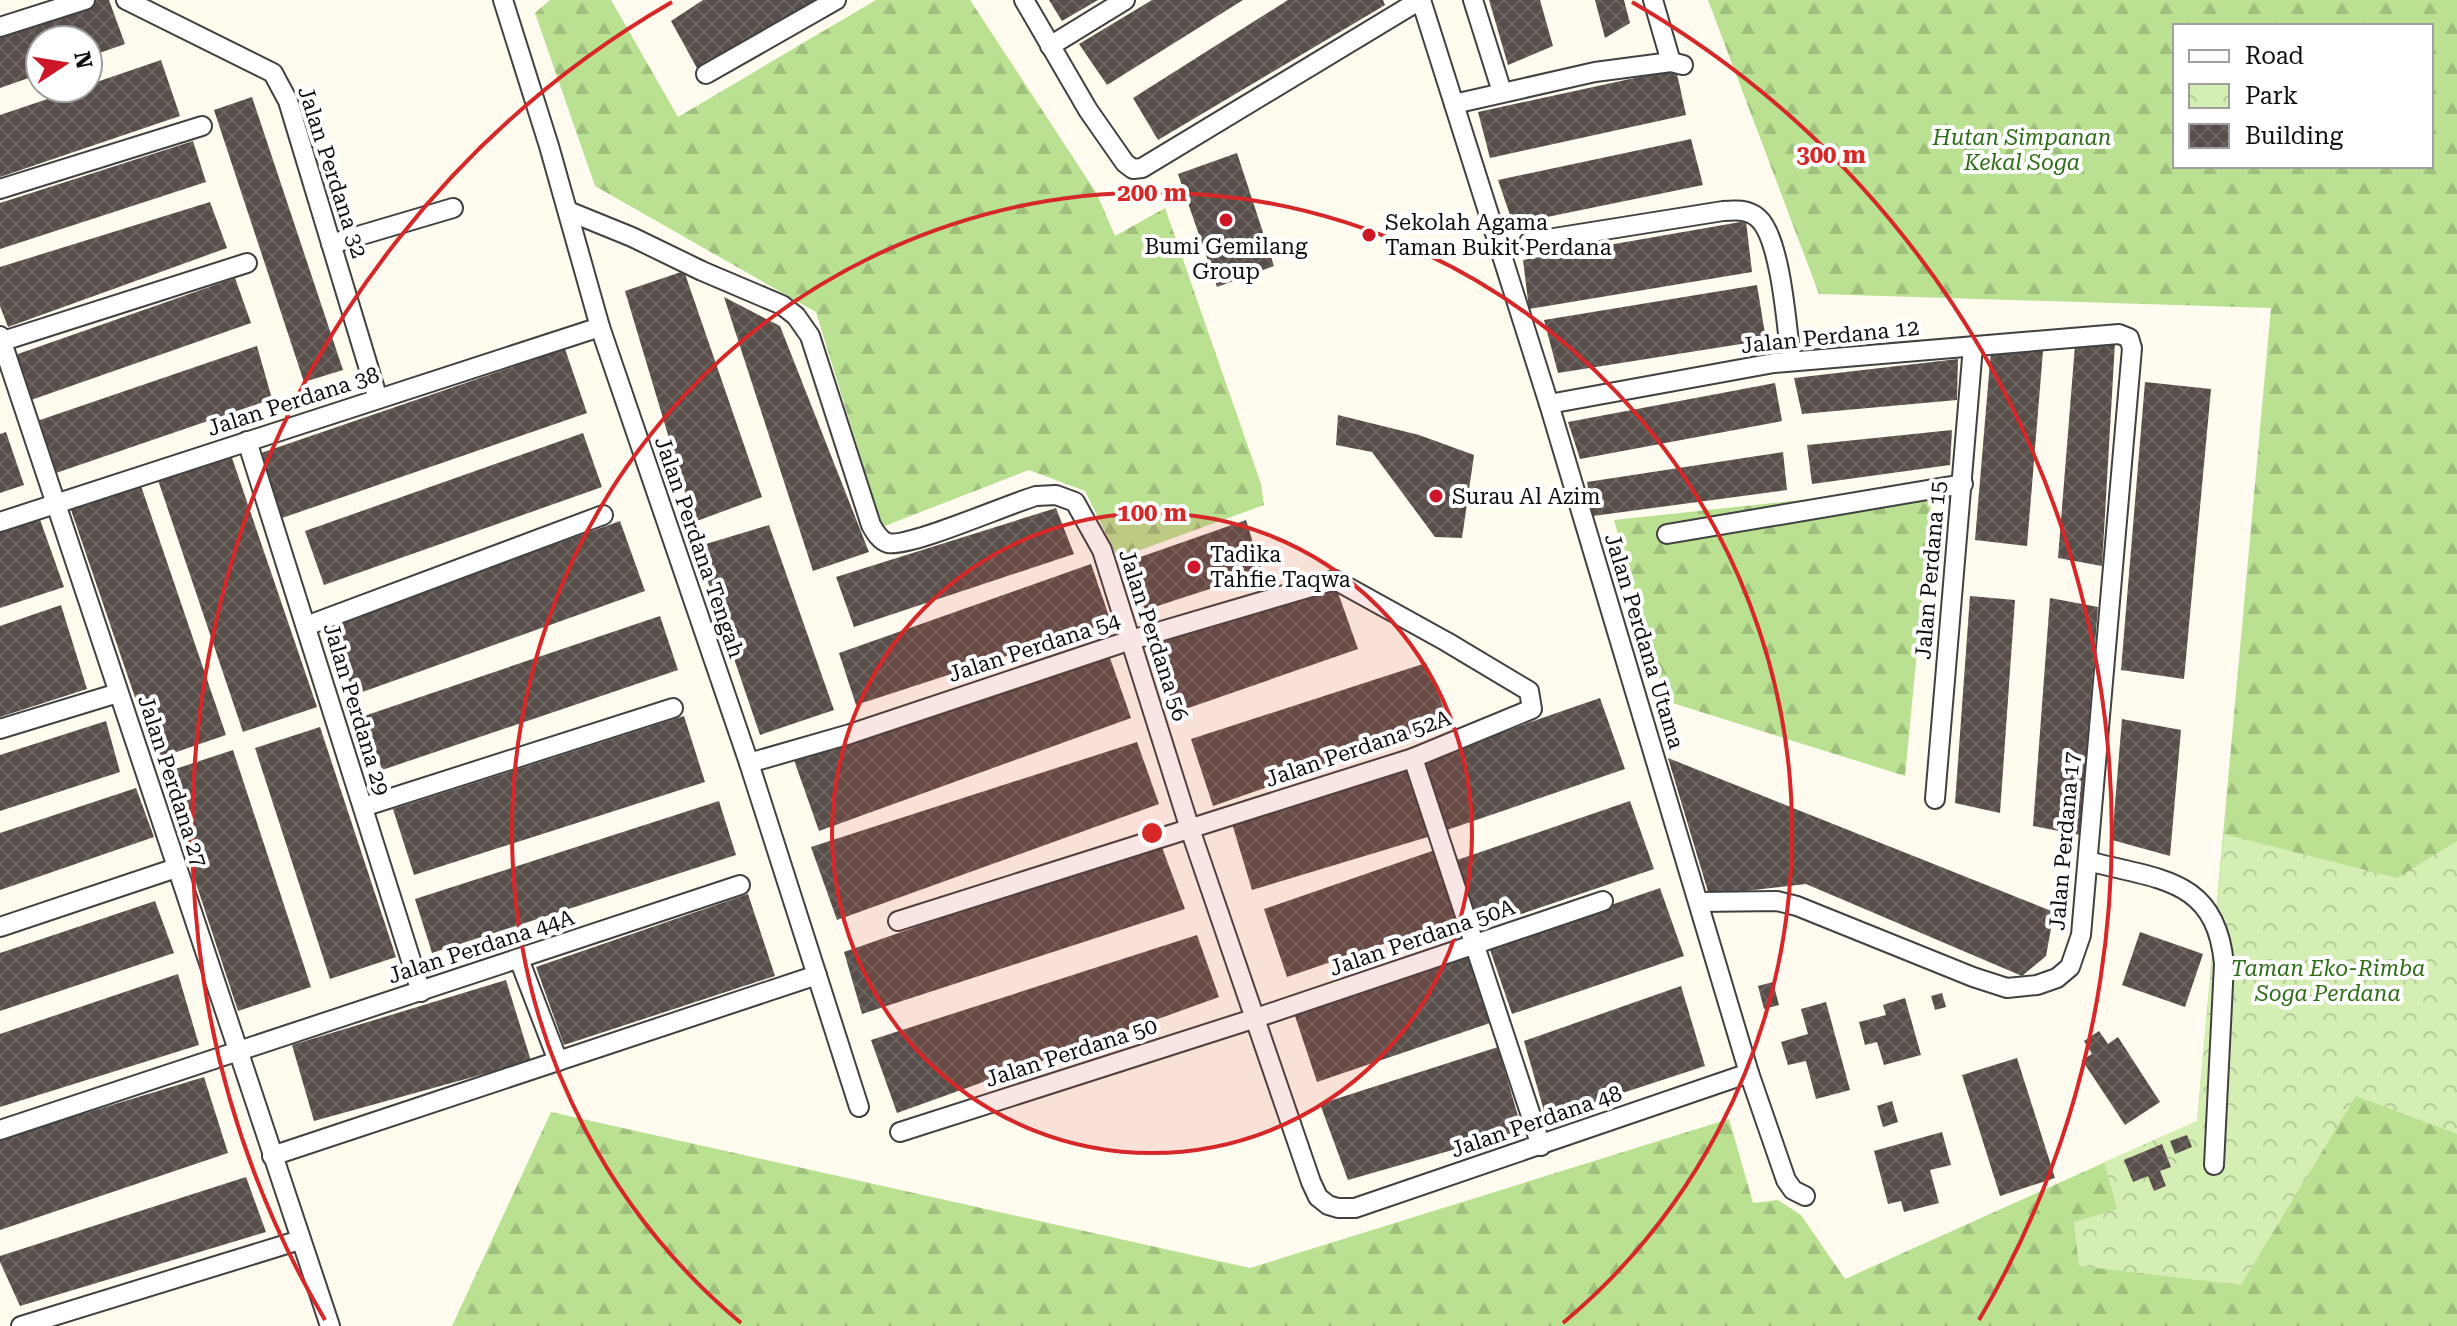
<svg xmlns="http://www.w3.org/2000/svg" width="2457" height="1326" font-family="'Roboto Serif',serif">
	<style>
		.forest { fill: url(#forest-firs); fill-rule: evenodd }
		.park { fill: url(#park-crowns) }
		.building { fill: url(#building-cross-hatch) }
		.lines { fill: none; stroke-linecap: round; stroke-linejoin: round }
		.minor-casing { stroke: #414141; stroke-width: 22 }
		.minor { stroke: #fff; stroke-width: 18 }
		.ring { fill: none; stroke: #d62828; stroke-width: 4 }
		.poi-dot { fill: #cd1728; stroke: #fff; stroke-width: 3 }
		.labels { text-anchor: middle; stroke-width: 8; stroke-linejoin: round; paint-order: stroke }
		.park-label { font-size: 22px; font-style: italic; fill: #2d6d17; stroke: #fff }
		.street-label { font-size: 22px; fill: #0e0e0e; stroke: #fff }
		.poi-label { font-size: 22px; fill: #0e0e0e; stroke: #fff; text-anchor: start }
		.centre { fill: #d62828; stroke: #fff; stroke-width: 4 }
		.ring-label { font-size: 24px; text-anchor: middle; font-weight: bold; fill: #d62828; stroke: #fff; stroke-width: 8; stroke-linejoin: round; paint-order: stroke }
	</style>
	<defs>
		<pattern id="forest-firs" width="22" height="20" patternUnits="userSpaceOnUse" patternTransform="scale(2)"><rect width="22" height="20" fill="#b9e191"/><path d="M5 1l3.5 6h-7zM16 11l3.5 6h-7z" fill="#9ec07c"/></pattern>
		<pattern id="park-crowns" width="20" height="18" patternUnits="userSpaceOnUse" patternTransform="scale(2)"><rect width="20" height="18" fill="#d5eeb4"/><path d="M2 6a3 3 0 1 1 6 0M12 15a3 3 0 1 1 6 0" fill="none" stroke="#b6cb9a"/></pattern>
		<pattern id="building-cross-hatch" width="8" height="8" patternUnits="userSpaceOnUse" patternTransform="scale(2)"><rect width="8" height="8" fill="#584e49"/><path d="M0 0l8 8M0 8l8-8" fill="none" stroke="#6b635f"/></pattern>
	</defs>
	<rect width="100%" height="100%" fill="#fffbef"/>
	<g class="forest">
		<polygon points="550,0 611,0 678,117 876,0 970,0 1097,194 1115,236 1165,208 1261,484 1264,505 1118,558 1085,491 1029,470 882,527 816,312 595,186 535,13"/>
		<path d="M1708,0H2457V1326H452L551,1112L1250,1268L1729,1119L1753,1203L1778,1200L1801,1215L1845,1279L2197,1121L2271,308L1819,294ZM2175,26H2431V166H2175Z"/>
		<polygon points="1933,486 1905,776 1666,701 1614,520"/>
	</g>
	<polygon class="park" points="2224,834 2397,878 2457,841 2457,1134 2356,1096 2241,1285 2079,1266 2074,1222 2117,1209 2104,1162 2197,1121"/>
	<g class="building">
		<polygon points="90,0 109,0 125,44 88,57 88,40 40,40 40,74 0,88 0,32"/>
		<polygon points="703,0 821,0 698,70 671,21"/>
		<polygon points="1049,0 1098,0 1062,21"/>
		<polygon points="1152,0 1243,0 1107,85 1079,44"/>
		<polygon points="1288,0 1383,0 1385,5 1158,140 1133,98"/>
		<polygon points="1489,0 1540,0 1553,46 1508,65"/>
		<polygon points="1595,0 1624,0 1630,23 1605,38"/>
		<polygon points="161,60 180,116 0,177 0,115 80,88 88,88 88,85"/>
		<polygon points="1676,69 1686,115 1490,158 1478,112"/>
		<polygon points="252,97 343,370 304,382 214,110"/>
		<polygon points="1691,139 1703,185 1513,224 1498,180"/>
		<polygon points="193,141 206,182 0,249 0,203"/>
		<polygon points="1237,153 1274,266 1217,287 1178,174"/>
		<polygon points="210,202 227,248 8,327 0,306 0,267"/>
		<polygon points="1746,221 1752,272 1529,309 1523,260"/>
		<polygon points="684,271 762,497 694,522 625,291"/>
		<polygon points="235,278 251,323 31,400 15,355"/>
		<polygon points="1757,285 1766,340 1558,373 1544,320"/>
		<polygon points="724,297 780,326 869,552 813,571"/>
		<polygon points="2115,343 2102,566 2058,558 2075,345"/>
		<polygon points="257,346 272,399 53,474 34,422"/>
		<polygon points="565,349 587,413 282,518 261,453"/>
		<polygon points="1991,350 2043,351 2027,546 1975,540"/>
		<polygon points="1958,359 1957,400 1802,414 1794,378"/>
		<polygon points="2145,382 2211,389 2184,679 2121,670"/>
		<polygon points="1775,383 1782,421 1580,459 1568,422"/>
		<polygon points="1338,415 1419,435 1474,455 1462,538 1435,537 1372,452 1336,445"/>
		<polygon points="1952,430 1950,465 1812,484 1807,445"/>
		<polygon points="6,432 24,485 0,493 0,434"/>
		<polygon points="583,433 602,487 324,585 305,531"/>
		<polygon points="1783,452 1787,490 1593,516 1587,482"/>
		<polygon points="231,455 317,707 243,732 158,480"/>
		<polygon points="139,480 226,735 156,759 69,504"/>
		<polygon points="1056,508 1074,554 854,627 836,577"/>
		<polygon points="38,514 64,587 0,608 0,527"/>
		<polygon points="1246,520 1262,572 1145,610 1126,562"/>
		<polygon points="620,521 645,591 354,695 329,624"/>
		<polygon points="769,525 834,710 760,735 696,547"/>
		<polygon points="1091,564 1111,622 856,705 839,653"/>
		<polygon points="1336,587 1358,649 1171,714 1148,645"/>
		<polygon points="1970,596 2015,600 2000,813 1955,803"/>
		<polygon points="2050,598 2098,607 2080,835 2033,826"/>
		<polygon points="61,605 87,689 0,717 0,626"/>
		<polygon points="660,616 678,670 382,770 364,716"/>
		<polygon points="1110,658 1131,718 819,831 794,760"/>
		<polygon points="1426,663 1450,724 1213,806 1191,739"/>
		<polygon points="1600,698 1625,769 1444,831 1421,760"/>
		<polygon points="684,716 705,782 414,875 393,809"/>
		<polygon points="2122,719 2181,730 2170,856 2112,840"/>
		<polygon points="106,721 120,772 0,811 0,755"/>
		<polygon points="320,727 396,957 330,979 255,748"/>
		<polygon points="1137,742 1159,804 837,920 811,847"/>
		<polygon points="233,750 311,987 238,1011 160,774"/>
		<polygon points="1668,758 2054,912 2046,956 2022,976 1806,884 1709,895"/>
		<polygon points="1409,766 1431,836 1252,890 1231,820"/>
		<polygon points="136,788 154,837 0,890 0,833"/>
		<polygon points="719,801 736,855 432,953 415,899"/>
		<polygon points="1630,801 1654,869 1480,928 1457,860"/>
		<polygon points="1160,842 1185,909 862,1014 844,952"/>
		<polygon points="1435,850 1459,918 1287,977 1264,909"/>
		<polygon points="1660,888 1684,956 1512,1014 1489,947"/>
		<polygon points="748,894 775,976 564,1045 536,967"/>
		<polygon points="155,901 174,953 0,1011 0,953"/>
		<polygon points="2140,932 2203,954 2185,1007 2122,985"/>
		<polygon points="1197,935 1219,997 897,1113 871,1040"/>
		<polygon points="1469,952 1493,1022 1317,1082 1294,1013"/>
		<polygon points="178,974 199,1045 0,1107 0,1034"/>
		<polygon points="506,980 531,1061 314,1121 292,1045"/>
		<polygon points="1773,982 1779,1005 1764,1009 1758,986"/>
		<polygon points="1681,986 1705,1066 1546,1118 1524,1041"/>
		<polygon points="1942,993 1946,1007 1935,1010 1931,996"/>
		<polygon points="1905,998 1921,1055 1884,1065 1877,1042 1865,1045 1859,1022 1886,1015 1883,1005"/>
		<polygon points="1826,1002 1850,1090 1816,1099 1806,1061 1788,1065 1781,1042 1808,1034 1801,1009"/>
		<polygon points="2099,1031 2108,1044 2118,1037 2160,1102 2125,1125 2082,1060 2092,1054 2084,1041"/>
		<polygon points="1498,1047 1522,1130 1348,1180 1320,1104"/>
		<polygon points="2017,1058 2055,1178 2000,1196 1962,1075"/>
		<polygon points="204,1077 228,1153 0,1230 0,1139"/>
		<polygon points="1892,1101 1898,1122 1883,1127 1877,1106"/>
		<polygon points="1942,1132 1951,1165 1930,1170 1939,1203 1904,1212 1901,1201 1888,1204 1874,1151"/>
		<polygon points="2187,1135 2192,1147 2175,1154 2170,1141"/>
		<polygon points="2162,1144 2171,1167 2160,1171 2166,1186 2154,1191 2148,1176 2133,1182 2124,1160"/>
		<polygon points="246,1177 266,1232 20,1306 0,1262 0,1256"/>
	</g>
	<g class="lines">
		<g class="minor-casing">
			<g id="minor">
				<polyline points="126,0 273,73 288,101 378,399"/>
				<polyline points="503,0 549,146 600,327 749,763 859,1107"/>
				<polyline points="1024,0 1088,110 1125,163 1133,169 1142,168 1420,0"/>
				<polyline points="1421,0 1549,404 1749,1073 1786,1180 1793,1190 1805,1196"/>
				<polyline points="1473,0 1502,92"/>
				<polyline points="1653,0 1671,62"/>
				<polyline points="0,27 85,0"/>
				<polyline points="1050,46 1125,0"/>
				<polyline points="706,74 836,0"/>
				<polyline points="1454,104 1595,72 1671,62 1683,65"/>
				<polyline points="0,189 202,126"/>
				<path d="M568,211L632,237L702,271L782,305L796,316L810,336L871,525C875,532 880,541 888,543C909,548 1008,504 1036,496L1056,495L1075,502L1102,550L1190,829L1311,1182L1318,1197L1328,1205L1338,1208H1355L1749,1073"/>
				<path d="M1529,242L1723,211C1735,210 1748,209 1758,218C1781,238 1787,329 1791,361"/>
				<polyline points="331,244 453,208"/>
				<polyline points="0,336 330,1326"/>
				<polyline points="0,342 247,263"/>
				<polyline points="1549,404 1774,363 2119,334 2129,338 2132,348 2081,935 2070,967 2057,978 2037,985 2007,988 1973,977 1797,906 1777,901 1699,902"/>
				<polyline points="247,441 421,992"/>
				<polyline points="0,522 600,327"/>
				<polyline points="1667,534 1963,484"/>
				<polyline points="306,626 603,515"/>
				<polyline points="0,729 118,693"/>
				<polyline points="1413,758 1541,1146"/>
				<polyline points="749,763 850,734 1131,640 1335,580 1447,642 1529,691 1532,709 1413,758 898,921"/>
				<polyline points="1935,799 1973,346"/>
				<polyline points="363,807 673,708"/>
				<path d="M2088,861C2158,880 2216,877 2224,964L2214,1165"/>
				<polyline points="0,927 176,868"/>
				<polyline points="519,959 558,1061"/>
				<polyline points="0,1130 740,885"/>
				<polyline points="900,1132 1256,1018 1603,901"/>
				<polyline points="272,1156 817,975"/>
				<polyline points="21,1326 300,1240"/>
			</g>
		</g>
		<use href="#minor" class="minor"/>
	</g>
	<circle cx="1152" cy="833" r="320" fill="#d62828" fill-opacity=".12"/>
	<g class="ring">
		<circle cx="1152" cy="833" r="320"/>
		<path d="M741 1323A640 640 0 1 1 1563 1323"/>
		<path d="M325 1320A960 960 0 0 1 672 2M1632 2A960 960 0 0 1 1979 1320"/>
	</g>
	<g class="poi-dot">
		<circle cx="1226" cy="220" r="8"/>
		<circle cx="1369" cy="235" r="8"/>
		<circle cx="1436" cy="496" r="8"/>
		<circle cx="1194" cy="567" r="8"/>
	</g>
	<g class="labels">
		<g class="park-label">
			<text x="2022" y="145">Hutan Simpanan<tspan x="2022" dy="25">Kekal Soga</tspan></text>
			<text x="2328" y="976">Taman Eko-Rimba<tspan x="2328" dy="25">Soga Perdana</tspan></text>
		</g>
		<g class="street-label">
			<text transform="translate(333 172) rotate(72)" y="8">Jalan Perdana 32</text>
			<text transform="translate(1830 336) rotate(-6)" y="8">Jalan Perdana 12</text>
			<text transform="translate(293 401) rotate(-18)" y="8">Jalan Perdana 38</text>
			<text transform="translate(700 547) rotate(71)" y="8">Jalan Perdana Tengah</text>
			<text transform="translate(1930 570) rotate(-85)" y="8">Jalan Perdana 15</text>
			<text transform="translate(1154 635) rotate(72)" y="8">Jalan Perdana 56</text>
			<text transform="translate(1645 641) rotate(73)" y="8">Jalan Perdana Utama</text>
			<text transform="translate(1034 647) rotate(-18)" y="8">Jalan Perdana 54</text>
			<text transform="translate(357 709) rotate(73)" y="8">Jalan Perdana 29</text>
			<text transform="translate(1358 748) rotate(-19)" y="8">Jalan Perdana 52A</text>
			<text transform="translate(173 781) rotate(72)" y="8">Jalan Perdana 27</text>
			<text transform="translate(2064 841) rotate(-85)" y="8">Jalan Perdana 17</text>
			<text transform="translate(1422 937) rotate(-19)" y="8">Jalan Perdana 50A</text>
			<text transform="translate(481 946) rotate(-18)" y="8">Jalan Perdana 44A</text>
			<text transform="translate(1071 1052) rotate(-18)" y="8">Jalan Perdana 50</text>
			<text transform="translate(1536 1121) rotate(-19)" y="8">Jalan Perdana 48</text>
		</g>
		<g class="poi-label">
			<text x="1385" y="230">Sekolah Agama<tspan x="1385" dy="25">Taman Bukit Perdana</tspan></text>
			<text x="1226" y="254" text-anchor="middle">Bumi Gemilang<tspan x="1226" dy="25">Group</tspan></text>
			<text x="1452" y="504">Surau Al Azim</text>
			<text x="1210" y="562">Tadika<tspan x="1210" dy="25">Tahfie Taqwa</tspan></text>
		</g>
	</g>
	<circle cx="1152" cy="833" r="12" class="centre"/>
	<g class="ring-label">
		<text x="1831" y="163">300 m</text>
		<text x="1152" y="201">200 m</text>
		<text x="1152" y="521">100 m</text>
	</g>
	<rect x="2173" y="24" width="260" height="144" fill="#ffffff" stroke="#9f9f9f" stroke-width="2"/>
	<rect x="2189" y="50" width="40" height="12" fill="#ffffff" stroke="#9f9f9f" stroke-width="2"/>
	<text x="2245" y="64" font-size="24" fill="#0e0e0e">Road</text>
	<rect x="2189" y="84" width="40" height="24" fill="url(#park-crowns)" stroke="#9f9f9f" stroke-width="2"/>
	<text x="2245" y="104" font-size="24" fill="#0e0e0e">Park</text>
	<rect x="2189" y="124" width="40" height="24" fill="url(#building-cross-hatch)" stroke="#9f9f9f" stroke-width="2"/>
	<text x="2245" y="144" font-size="24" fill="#0e0e0e">Building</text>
	<g transform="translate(64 64) rotate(78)"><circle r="38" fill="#ffffff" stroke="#9f9f9f" stroke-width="2"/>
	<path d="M0-6L14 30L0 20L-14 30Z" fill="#cd1728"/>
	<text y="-12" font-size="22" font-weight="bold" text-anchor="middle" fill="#0e0e0e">N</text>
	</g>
</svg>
